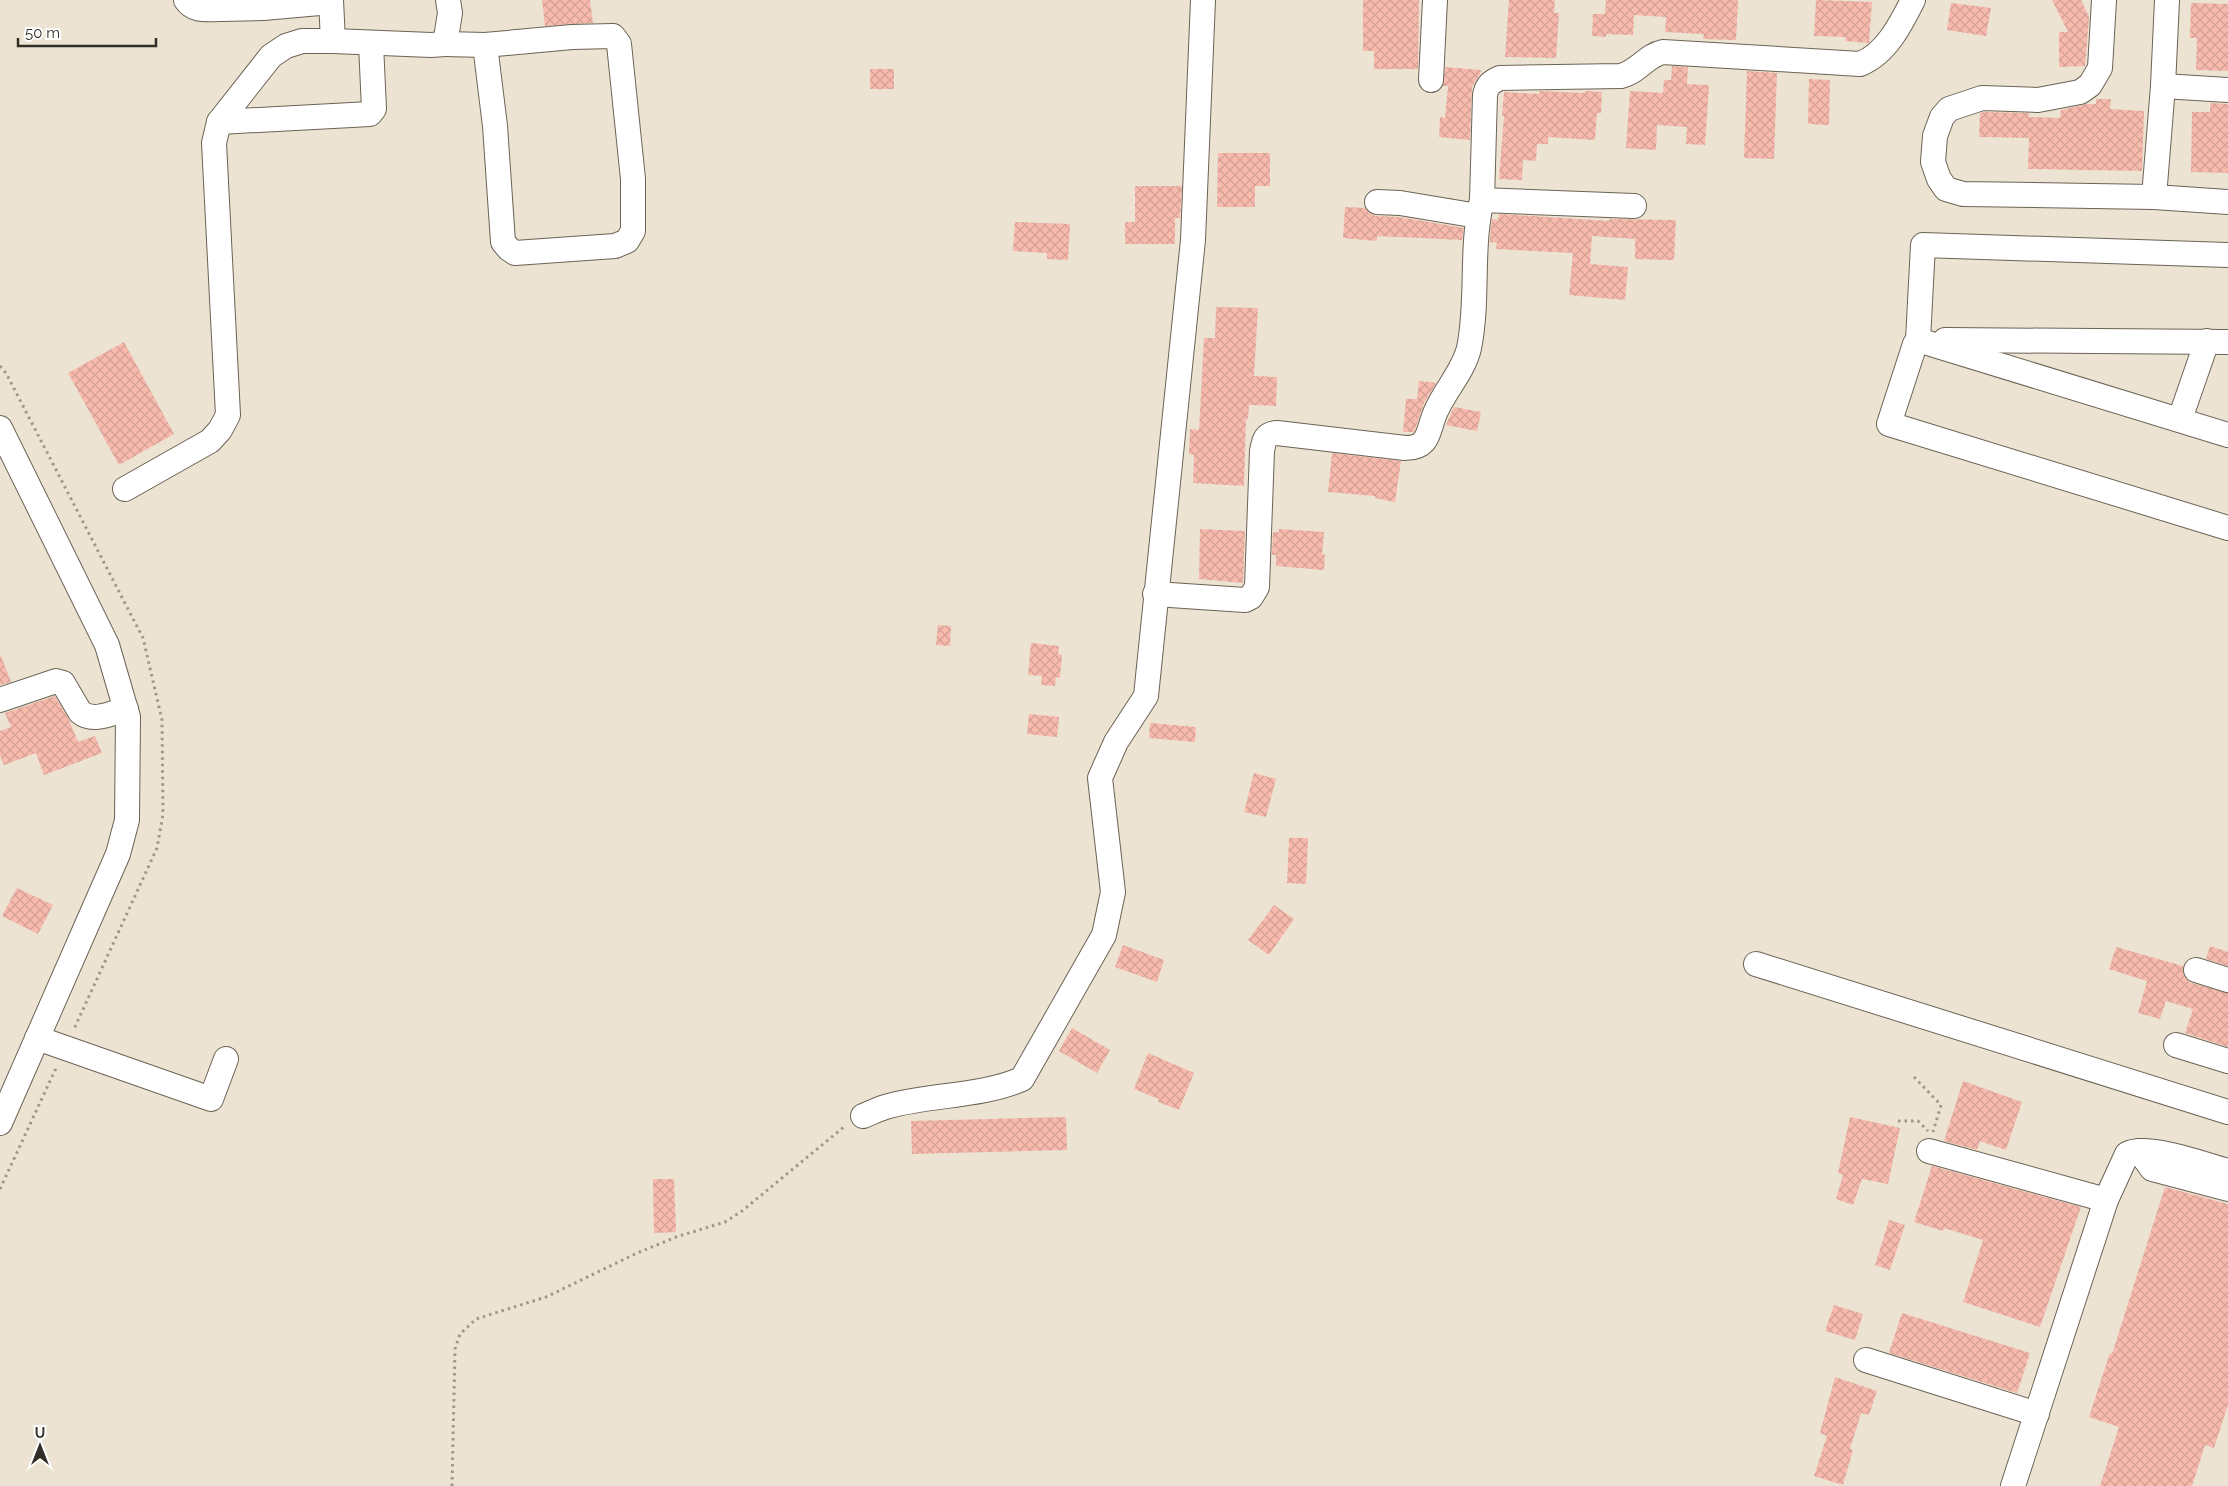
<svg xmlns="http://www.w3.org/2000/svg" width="2228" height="1486" font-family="Raleway,sans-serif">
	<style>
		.building { fill: url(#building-cross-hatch) }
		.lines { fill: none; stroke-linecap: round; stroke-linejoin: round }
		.minor-casing { stroke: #6b6355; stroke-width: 26 }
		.path { stroke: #9f978b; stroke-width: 3; stroke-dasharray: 2.5 4; stroke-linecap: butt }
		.minor { stroke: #fff; stroke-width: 24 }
	</style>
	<defs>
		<pattern id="building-cross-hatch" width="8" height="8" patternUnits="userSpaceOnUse" patternTransform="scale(1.25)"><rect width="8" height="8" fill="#f7baad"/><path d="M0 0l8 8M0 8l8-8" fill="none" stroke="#d4a095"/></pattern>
	</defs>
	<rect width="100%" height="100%" fill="#ede3d3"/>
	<g class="building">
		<polygon points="542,0 590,0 593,23 545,26"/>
		<polygon points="1363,0 1419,0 1418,69 1374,69 1374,51 1363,51"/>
		<polygon points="1509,0 1555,0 1554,13 1559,13 1556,58 1505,57"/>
		<polygon points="1606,0 1738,0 1736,40 1703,39 1704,34 1665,32 1666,17 1634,15 1633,35 1606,34 1606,37 1592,36 1593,14 1605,14"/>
		<polygon points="1816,0 1872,2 1869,43 1845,41 1846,37 1814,36"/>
		<polygon points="2052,0 2081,0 2089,17 2085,66 2059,67 2059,32 2068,32"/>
		<polygon points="1951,3 1991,8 1986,36 1947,30"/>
		<polygon points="2191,3 2228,4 2228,71 2196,70 2197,38 2190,38"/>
		<polygon points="1672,66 1688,67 1687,84 1709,85 1705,145 1686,144 1687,127 1657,125 1656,150 1626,148 1630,91 1663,93 1664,80 1671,80"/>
		<polygon points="1445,67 1481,70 1480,74 1472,87 1470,140 1439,137 1440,117 1445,118 1448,86 1443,86"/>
		<rect x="870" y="69" width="24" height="20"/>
		<polygon points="1747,71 1777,73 1774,159 1744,158"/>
		<polygon points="1809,79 1830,80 1829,125 1808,124"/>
		<polygon points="1539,91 1585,93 1585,91 1602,92 1601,113 1597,113 1595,140 1548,137 1548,144 1537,144 1536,161 1523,160 1522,180 1499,179 1504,116 1502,116 1504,92 1539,94"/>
		<polygon points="2096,99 2111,99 2110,109 2144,111 2142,171 2028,169 2029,138 1979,137 1980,113 1984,112 2029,113 2029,117 2060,118 2061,110 2087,104 2096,104"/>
		<polygon points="2210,103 2228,104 2228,173 2191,172 2192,112 2210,112"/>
		<polygon points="1218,153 1270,153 1270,186 1255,186 1255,207 1217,207"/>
		<polygon points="1135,186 1182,186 1180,218 1175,218 1175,244 1125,244 1125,222 1135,222"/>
		<polygon points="1345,207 1365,208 1369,213 1376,216 1399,217 1464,228 1462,240 1377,236 1377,241 1343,238"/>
		<polygon points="1499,214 1609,221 1610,219 1676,220 1674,260 1635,259 1635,239 1592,236 1590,264 1628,267 1625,300 1569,295 1573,253 1496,249 1497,243 1490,242 1490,238 1492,219 1498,220"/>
		<polygon points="1015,222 1070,224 1068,260 1047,259 1047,253 1013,251"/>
		<polygon points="1216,307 1258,308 1254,376 1277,377 1276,406 1249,405 1248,419 1246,418 1244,486 1193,483 1194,455 1189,454 1190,429 1199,430 1204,338 1215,338"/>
		<polygon points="124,342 174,434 119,465 68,373"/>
		<polygon points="1419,381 1436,383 1424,403 1414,432 1403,432 1406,399 1417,399"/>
		<polygon points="1454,407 1481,412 1477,431 1446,425"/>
		<polygon points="1332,453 1401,461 1395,502 1375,498 1375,496 1328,492"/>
		<polygon points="1200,529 1245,531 1243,583 1199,579"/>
		<polygon points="1279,529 1324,532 1322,554 1325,555 1324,570 1276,566 1276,555 1272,555 1273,532 1279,532"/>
		<polygon points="938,625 951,626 950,646 936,645"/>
		<polygon points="1031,643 1059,646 1058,654 1062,655 1060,678 1056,677 1055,686 1041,685 1042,676 1028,675"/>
		<polygon points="1,656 11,682 0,685 0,657"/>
		<polygon points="55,696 69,720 78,742 95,736 102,753 44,775 36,753 4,765 0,756 0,731 11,727 5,713"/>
		<polygon points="1029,714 1059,717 1057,737 1027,734"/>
		<polygon points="1150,723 1196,727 1195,742 1149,738"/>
		<polygon points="1254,773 1276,779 1266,817 1244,812"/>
		<polygon points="1289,838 1308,838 1306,884 1287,883"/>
		<polygon points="17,888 53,905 38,934 2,916"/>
		<polygon points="1274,905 1294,919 1269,955 1248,940"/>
		<polygon points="1123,945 1164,960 1157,982 1115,967"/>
		<polygon points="2210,946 2228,952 2228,966 2206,959"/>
		<polygon points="2116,947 2183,966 2183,973 2186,979 2191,983 2228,993 2228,1047 2185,1033 2193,1009 2166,1001 2160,1019 2138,1013 2147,981 2109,969"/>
		<polygon points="1072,1028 1110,1050 1097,1073 1059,1051"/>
		<polygon points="1148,1053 1194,1073 1179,1110 1158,1102 1159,1099 1134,1089"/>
		<polygon points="1963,1081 2022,1102 2006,1150 1980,1141 1977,1150 1944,1141"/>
		<polygon points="1066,1117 1067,1150 912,1154 911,1121"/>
		<polygon points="1850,1117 1900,1128 1888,1184 1862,1179 1853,1205 1836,1199 1843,1175 1838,1173"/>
		<polygon points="1932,1166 2081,1207 2040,1327 1963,1302 1983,1240 1944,1228 1943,1231 1914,1222"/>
		<polygon points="653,1179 674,1179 676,1232 654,1233"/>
		<polygon points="2165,1187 2228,1204 2228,1405 2214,1448 2205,1445 2192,1486 2100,1486 2119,1427 2089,1417 2110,1353 2112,1354"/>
		<polygon points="1889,1220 1905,1225 1890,1270 1875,1265"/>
		<polygon points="1834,1305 1863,1314 1855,1340 1825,1331"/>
		<polygon points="1902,1313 2030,1353 2017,1393 1889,1353"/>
		<polygon points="1835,1377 1877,1391 1869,1415 1861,1413 1850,1449 1853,1450 1843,1485 1814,1476 1827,1436 1820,1433"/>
	</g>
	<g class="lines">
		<g class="minor-casing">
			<g id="minor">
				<path d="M186,0C194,12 208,9 220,9"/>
				<polyline points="219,0 220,9 263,8"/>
				<polyline points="263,0 263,8 331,2"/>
				<polyline points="331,0 333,41 431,45 445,44 450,13 448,0"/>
				<polyline points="2104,0 2100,68 2090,85 2080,92 2038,100 1982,98 1949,109 1942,117 1935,136 1933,162 1939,179 1946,189 1963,194 2154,197 2228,202"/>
				<polyline points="445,44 485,45 572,37 613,36 619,44 633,179 633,231 627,241 615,246 515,253 509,249 503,242 495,126 485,45"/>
				<polyline points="1431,80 1435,0"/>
				<polyline points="2163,86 2228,90"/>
				<polyline points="219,122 370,114 374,109 371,44"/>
				<polyline points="2154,197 2163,86 2167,0"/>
				<polyline points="1482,200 1634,206"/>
				<polyline points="1377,202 1400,203 1478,216"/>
				<polyline points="1918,340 1923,245 2228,255"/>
				<polyline points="1918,340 2228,435"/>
				<polyline points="1945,340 2228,342"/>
				<polyline points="1915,344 1889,424 2228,528"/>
				<polyline points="2180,419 2207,341"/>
				<polyline points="0,428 107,645 128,717 127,820 118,854 0,1123"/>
				<polyline points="125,489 210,441 220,430 228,415 214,143 219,122 271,56 286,46 302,41 333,41"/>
				<path d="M1155,594L1245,600L1251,597L1257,587L1262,451C1264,440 1265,434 1277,433L1405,448C1432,448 1427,428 1437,409C1446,389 1464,370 1469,348C1479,299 1470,248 1482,200L1485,95C1487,85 1491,82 1500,78L1621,76C1638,72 1647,55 1663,52L1860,64C1886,54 1901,24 1913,0"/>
				<path d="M0,700L56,681L63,683L80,712C93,723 112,713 126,709"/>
				<polyline points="1756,964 2228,1112"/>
				<polyline points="2196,970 2228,980"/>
				<polyline points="37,1038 211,1099 226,1059"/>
				<polyline points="2176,1045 2228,1061"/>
				<path d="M863,1116C871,1113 880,1108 889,1106C933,1094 980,1097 1022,1079L1104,935L1113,892L1100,778L1116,742L1146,696L1193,240L1203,0"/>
				<polyline points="1929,1151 2106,1200"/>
				<polyline points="2139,1151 2152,1169 2228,1189"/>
				<polyline points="1866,1360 2037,1414"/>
				<path d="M2013,1486L2106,1200L2127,1154C2147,1143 2205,1165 2228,1171"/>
			</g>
		</g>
		<g class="path">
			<polyline points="0,366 6,373 143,638 162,720 163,814 157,848 74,1029"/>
			<polyline points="1914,1077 1941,1105 1933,1132"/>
			<polyline points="1898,1121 1918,1121 1928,1131"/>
			<polyline points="0,1189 57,1066"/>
			<polyline points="452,1486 455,1349 460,1334 476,1319 546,1297 635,1254 676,1237 725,1222 742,1211 845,1126"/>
		</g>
		<use href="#minor" class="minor"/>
	</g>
	<g transform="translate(40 1446)" stroke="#ffffff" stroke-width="4" paint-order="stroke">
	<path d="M0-4L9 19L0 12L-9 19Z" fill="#312d27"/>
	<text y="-8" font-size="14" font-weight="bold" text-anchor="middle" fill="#312d27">U</text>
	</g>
	<path d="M18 38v8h138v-8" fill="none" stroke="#312d27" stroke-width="2.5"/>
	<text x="25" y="38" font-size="15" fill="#312d27" stroke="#ffffff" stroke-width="4" paint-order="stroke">50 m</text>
</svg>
